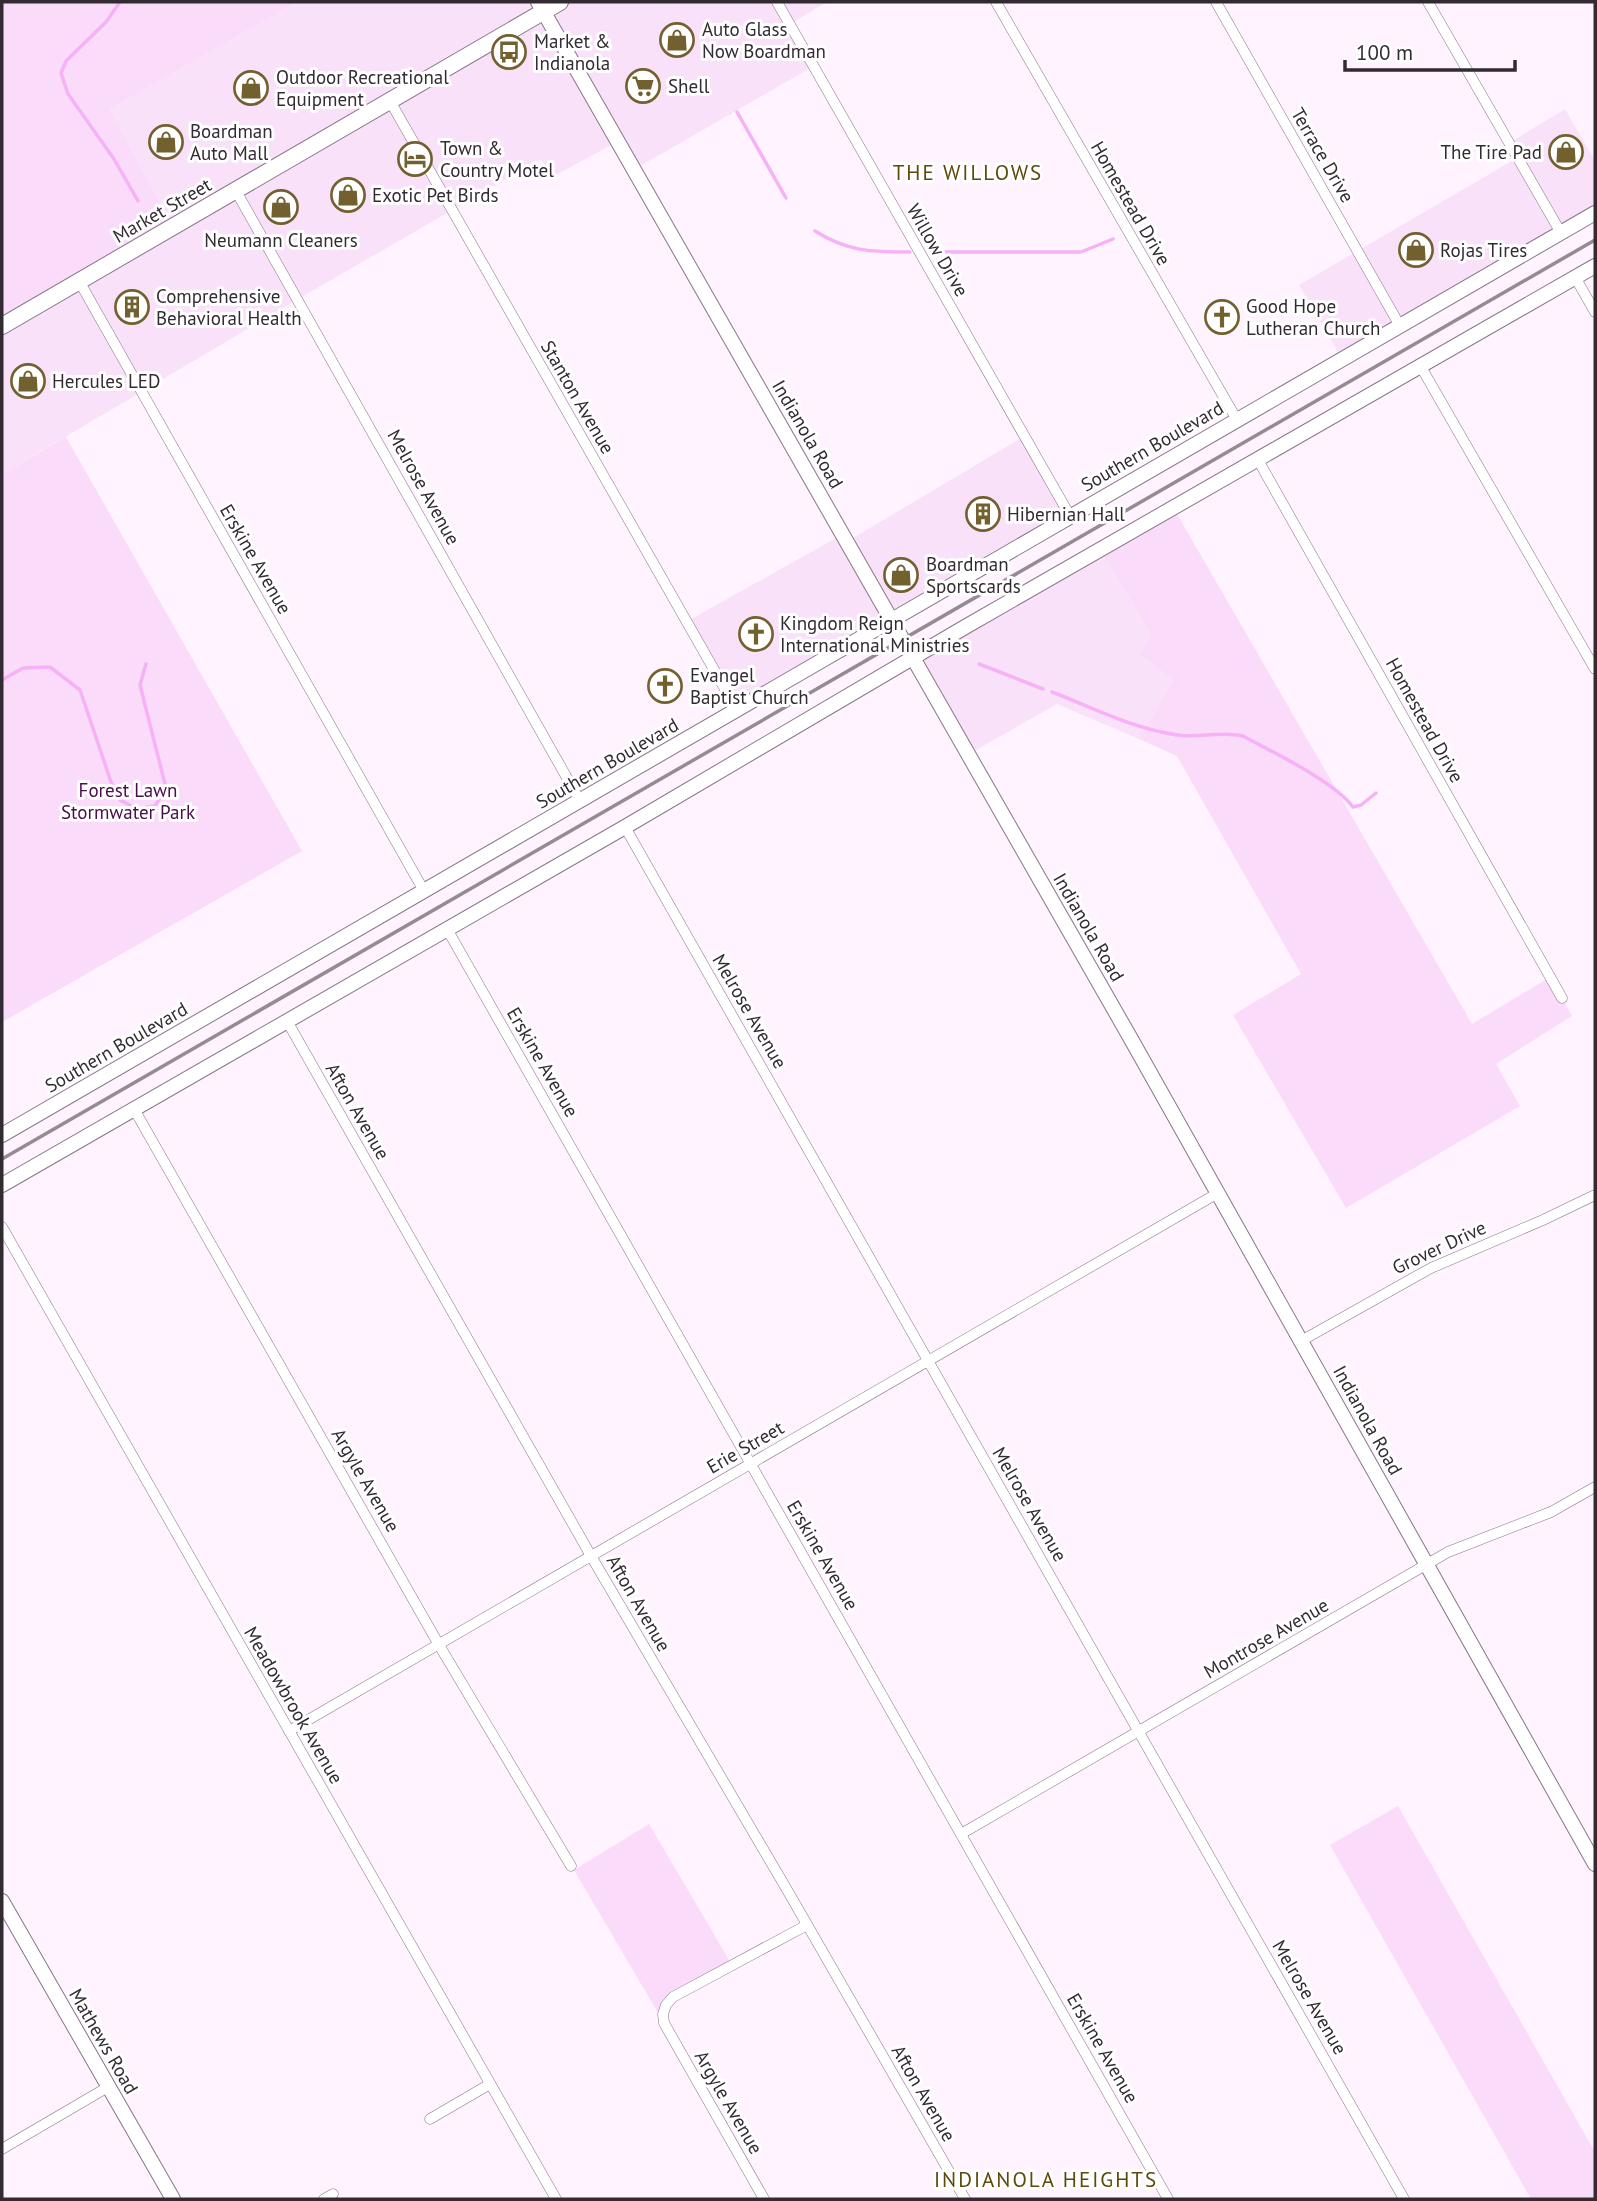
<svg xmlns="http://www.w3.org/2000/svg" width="1597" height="2201" font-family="'PT Sans',sans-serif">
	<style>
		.built { fill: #fae1fa }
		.green { fill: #fadbfa }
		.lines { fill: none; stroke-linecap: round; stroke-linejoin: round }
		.stream { stroke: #f6b1f7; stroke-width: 3.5 }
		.street-casing { stroke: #877687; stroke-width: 11 }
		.secondary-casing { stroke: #877687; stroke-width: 16 }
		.primary-casing { stroke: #877687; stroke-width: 18 }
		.street { stroke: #fff; stroke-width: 10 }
		.secondary { stroke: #fff; stroke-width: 14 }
		.primary { stroke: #fff; stroke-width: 16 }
		.rail { stroke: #948b94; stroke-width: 3.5 }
		.labels { text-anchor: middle; stroke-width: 6; stroke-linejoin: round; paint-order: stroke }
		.poi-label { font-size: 19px; fill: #322b32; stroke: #fff; text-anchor: start }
		.street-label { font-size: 19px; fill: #322b32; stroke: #fff }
		.park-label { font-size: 19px; fill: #490c4c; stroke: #fff }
		.neighbourhood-label { font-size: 21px; letter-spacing: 2px; fill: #5d490a; stroke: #fff }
	</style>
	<rect width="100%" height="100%" fill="#fef3fe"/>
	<g class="built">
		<polygon points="297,2 827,2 790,24 814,66 635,169 619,141 552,177 541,159 298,299 6,472 2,465 2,326 108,109"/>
		<polygon points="1565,109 1595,161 1595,213 1342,359 1299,285 1517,158 1509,143"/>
		<polygon points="1023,437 1070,516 737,710 686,622 843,534 848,541"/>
		<polygon points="1101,551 1151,635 1141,656 1173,680 1139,739 1057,704 969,754 914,657"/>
	</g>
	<g class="green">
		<polygon points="2,2 297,2 109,109 173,228 2,326"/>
		<polygon points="66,437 302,851 2,1022 2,466 6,472"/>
		<polygon points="1174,509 1472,1024 1550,977 1572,1016 1496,1064 1520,1106 1346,1208 1233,1015 1301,974 1177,756 1139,739 1173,680 1140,655 1151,635 1101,551"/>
		<polygon points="1398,1806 1595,2152 1595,2199 1531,2199 1330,1845"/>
		<polygon points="649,1824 732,1965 673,1997 664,2023 574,1870"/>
	</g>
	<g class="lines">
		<g class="stream">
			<polyline points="120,2 106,22 66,61 61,73 68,94 114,159 138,201"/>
			<polyline points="737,112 786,198"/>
			<path d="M815,231C848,252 872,252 910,252"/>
			<polyline points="936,252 1081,252 1113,239"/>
			<polyline points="979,664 1043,689"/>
			<polyline points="2,680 23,668 50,667 80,690 111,782 120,800 137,809 155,806 166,788 140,685 146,664"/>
			<path d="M1052,692C1094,708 1131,728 1177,735C1199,738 1221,731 1243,736C1272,752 1334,781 1353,807L1361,805L1376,793"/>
		</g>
		<g class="street-casing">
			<g id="street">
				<polyline points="777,2 1070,516"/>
				<polyline points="996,2 1237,420"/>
				<polyline points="1216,2 1400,326"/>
				<polyline points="1428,2 1561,233"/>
				<polyline points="390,101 737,710"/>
				<polyline points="236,191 580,801"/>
				<polyline points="1575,277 1595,312"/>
				<polyline points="79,281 424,891"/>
				<polyline points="1421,367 1595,669"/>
				<polyline points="1258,460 1562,998"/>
				<polyline points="625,827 1404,2199"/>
				<polyline points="447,929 1168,2199"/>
				<polyline points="287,1021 591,1556 786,1888 965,2199"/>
				<polyline points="134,1109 439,1645 571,1866"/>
				<polyline points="2,1227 556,2199"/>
				<polyline points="1301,1341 1431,1268 1543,1220 1595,1195"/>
				<polyline points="289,1731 1218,1193"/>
				<polyline points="961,1834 1448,1552 1551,1512 1595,1487"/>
				<polyline points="430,2119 490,2084"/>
				<polyline points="2,2149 108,2087"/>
				<polyline points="324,2199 333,2194"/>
				<polyline points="764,2199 664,2023 663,2014 666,2005 673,1997 807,1925"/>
			</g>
		</g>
		<g class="secondary-casing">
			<g id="secondary">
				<polyline points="538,2 1131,1039 1595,1864"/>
				<polyline points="2,1135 1595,213"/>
				<polyline points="2,1185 625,827 965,627 1595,266"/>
				<polyline points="2,1901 173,2199"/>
			</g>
		</g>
		<g class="primary-casing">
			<polyline id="primary" points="2,326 560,2"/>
		</g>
		<use href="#street" class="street"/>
		<use href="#secondary" class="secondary"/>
		<use href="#primary" class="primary"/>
		<polyline class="rail" points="2,1159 1595,240"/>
	</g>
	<defs>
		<g id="shop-ring" transform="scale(1.75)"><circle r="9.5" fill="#fff" stroke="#72602e" stroke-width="1.5"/><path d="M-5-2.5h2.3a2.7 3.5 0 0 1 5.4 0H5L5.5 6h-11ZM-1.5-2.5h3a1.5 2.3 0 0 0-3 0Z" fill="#72602e"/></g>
		<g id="bus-ring" transform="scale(1.75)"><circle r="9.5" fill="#fff" stroke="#72602e" stroke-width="1.5"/><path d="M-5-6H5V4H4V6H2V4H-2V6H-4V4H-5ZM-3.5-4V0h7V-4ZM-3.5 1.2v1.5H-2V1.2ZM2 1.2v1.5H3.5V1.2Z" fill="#72602e"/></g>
		<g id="supermarket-ring" transform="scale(1.75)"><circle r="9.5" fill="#fff" stroke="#72602e" stroke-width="1.5"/><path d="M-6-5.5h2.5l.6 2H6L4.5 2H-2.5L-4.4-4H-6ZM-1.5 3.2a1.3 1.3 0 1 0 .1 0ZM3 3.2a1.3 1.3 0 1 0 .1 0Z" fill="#72602e"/></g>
		<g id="hotel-ring" transform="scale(1.75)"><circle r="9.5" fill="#fff" stroke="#72602e" stroke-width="1.5"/><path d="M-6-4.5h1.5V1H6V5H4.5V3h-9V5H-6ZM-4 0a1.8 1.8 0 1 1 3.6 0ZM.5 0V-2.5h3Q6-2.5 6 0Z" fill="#72602e"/></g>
		<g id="building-ring" transform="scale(1.75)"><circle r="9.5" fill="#fff" stroke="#72602e" stroke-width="1.5"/><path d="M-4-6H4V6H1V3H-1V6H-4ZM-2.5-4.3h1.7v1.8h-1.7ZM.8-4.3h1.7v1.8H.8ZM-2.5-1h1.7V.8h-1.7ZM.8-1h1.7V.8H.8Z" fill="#72602e"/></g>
		<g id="church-ring" transform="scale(1.75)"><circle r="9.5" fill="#fff" stroke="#72602e" stroke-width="1.5"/><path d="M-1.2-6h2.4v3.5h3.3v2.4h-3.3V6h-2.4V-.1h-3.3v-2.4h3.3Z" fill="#72602e"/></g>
	</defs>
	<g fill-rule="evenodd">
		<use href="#shop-ring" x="677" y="40"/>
		<use href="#bus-ring" x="509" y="52"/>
		<use href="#supermarket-ring" x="643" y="86"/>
		<use href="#shop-ring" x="251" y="88"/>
		<use href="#shop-ring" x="166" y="142"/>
		<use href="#shop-ring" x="1566" y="152"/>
		<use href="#hotel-ring" x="415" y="159"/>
		<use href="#shop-ring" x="348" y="195"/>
		<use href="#shop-ring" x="281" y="207"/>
		<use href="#shop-ring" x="1416" y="250"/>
		<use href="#building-ring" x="132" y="307"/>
		<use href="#church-ring" x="1222" y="317"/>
		<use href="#shop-ring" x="28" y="381"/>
		<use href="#building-ring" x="983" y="514"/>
		<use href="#shop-ring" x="901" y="575"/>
		<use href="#church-ring" x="756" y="634"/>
		<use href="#church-ring" x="665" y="686"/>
	</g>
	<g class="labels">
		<g class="poi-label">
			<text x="702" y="36">Auto Glass<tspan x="702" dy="22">Now Boardman</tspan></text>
			<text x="534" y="48">Market &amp;<tspan x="534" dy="22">Indianola</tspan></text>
			<text x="276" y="84">Outdoor Recreational<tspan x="276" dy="22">Equipment</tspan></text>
			<text x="668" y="93">Shell</text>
			<text x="190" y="138">Boardman<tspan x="190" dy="22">Auto Mall</tspan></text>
			<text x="440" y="155">Town &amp;<tspan x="440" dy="22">Country Motel</tspan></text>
			<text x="1542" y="159" text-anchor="end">The Tire Pad</text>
			<text x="372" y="202">Exotic Pet Birds</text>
			<text x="281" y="247" text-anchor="middle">Neumann Cleaners</text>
			<text x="1440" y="257">Rojas Tires</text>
			<text x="156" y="303">Comprehensive<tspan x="156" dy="22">Behavioral Health</tspan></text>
			<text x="1246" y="313">Good Hope<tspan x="1246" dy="22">Lutheran Church</tspan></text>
			<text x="52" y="388">Hercules LED</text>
			<text x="1007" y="521">Hibernian Hall</text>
			<text x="926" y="571">Boardman<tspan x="926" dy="22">Sportscards</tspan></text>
			<text x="780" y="630">Kingdom Reign<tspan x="780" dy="22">International Ministries</tspan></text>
			<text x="690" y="682">Evangel<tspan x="690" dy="22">Baptist Church</tspan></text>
		</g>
		<g class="street-label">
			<text transform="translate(1323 155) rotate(60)" y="7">Terrace Drive</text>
			<text transform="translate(1131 203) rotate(60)" y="7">Homestead Drive</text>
			<text transform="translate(162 210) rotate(-30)" y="7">Market Street</text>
			<text transform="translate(938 250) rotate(60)" y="7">Willow Drive</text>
			<text transform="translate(578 397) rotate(60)" y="7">Stanton Avenue</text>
			<text transform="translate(808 434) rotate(60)" y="7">Indianola Road</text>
			<text transform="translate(1152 446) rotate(-30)" y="7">Southern Boulevard</text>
			<text transform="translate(424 487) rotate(61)" y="7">Melrose Avenue</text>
			<text transform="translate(256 559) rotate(60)" y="7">Erskine Avenue</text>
			<text transform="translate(1425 720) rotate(61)" y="7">Homestead Drive</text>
			<text transform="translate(607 763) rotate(-30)" y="7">Southern Boulevard</text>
			<text transform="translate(1089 927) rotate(60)" y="7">Indianola Road</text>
			<text transform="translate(750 1011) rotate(60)" y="7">Melrose Avenue</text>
			<text transform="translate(116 1047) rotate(-30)" y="7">Southern Boulevard</text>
			<text transform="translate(543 1062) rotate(60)" y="7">Erskine Avenue</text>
			<text transform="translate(358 1111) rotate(60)" y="7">Afton Avenue</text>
			<text transform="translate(1439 1247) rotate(-25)" y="7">Grover Drive</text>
			<text transform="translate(1368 1420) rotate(61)" y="7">Indianola Road</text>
			<text transform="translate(745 1447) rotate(-30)" y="7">Erie Street</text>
			<text transform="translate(366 1480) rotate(60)" y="7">Argyle Avenue</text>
			<text transform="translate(1030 1504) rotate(60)" y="7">Melrose Avenue</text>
			<text transform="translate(823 1555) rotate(60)" y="7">Erskine Avenue</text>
			<text transform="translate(639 1603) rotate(60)" y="7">Afton Avenue</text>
			<text transform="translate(1266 1638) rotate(-30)" y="7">Montrose Avenue</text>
			<text transform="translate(294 1705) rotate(60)" y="7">Meadowbrook Avenue</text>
			<text transform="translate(1310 1997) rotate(60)" y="7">Melrose Avenue</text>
			<text transform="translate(104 2041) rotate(60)" y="7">Mathews Road</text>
			<text transform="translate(1103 2048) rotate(60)" y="7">Erskine Avenue</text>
			<text transform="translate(924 2093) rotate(60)" y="7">Afton Avenue</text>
			<text transform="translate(729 2102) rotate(60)" y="7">Argyle Avenue</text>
		</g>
		<g class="park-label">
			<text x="128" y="797">Forest Lawn<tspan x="128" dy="22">Stormwater Park</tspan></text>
		</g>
		<g class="neighbourhood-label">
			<text x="968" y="180">THE WILLOWS</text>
			<text x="1046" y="2187">INDIANOLA HEIGHTS</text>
		</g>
	</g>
	<rect width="1597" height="2201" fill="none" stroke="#322b32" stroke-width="7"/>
	<path d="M1345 60v10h170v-10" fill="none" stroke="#322b32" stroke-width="3.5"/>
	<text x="1356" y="60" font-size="21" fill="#322b32" stroke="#ffffff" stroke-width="5" paint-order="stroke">100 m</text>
</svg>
